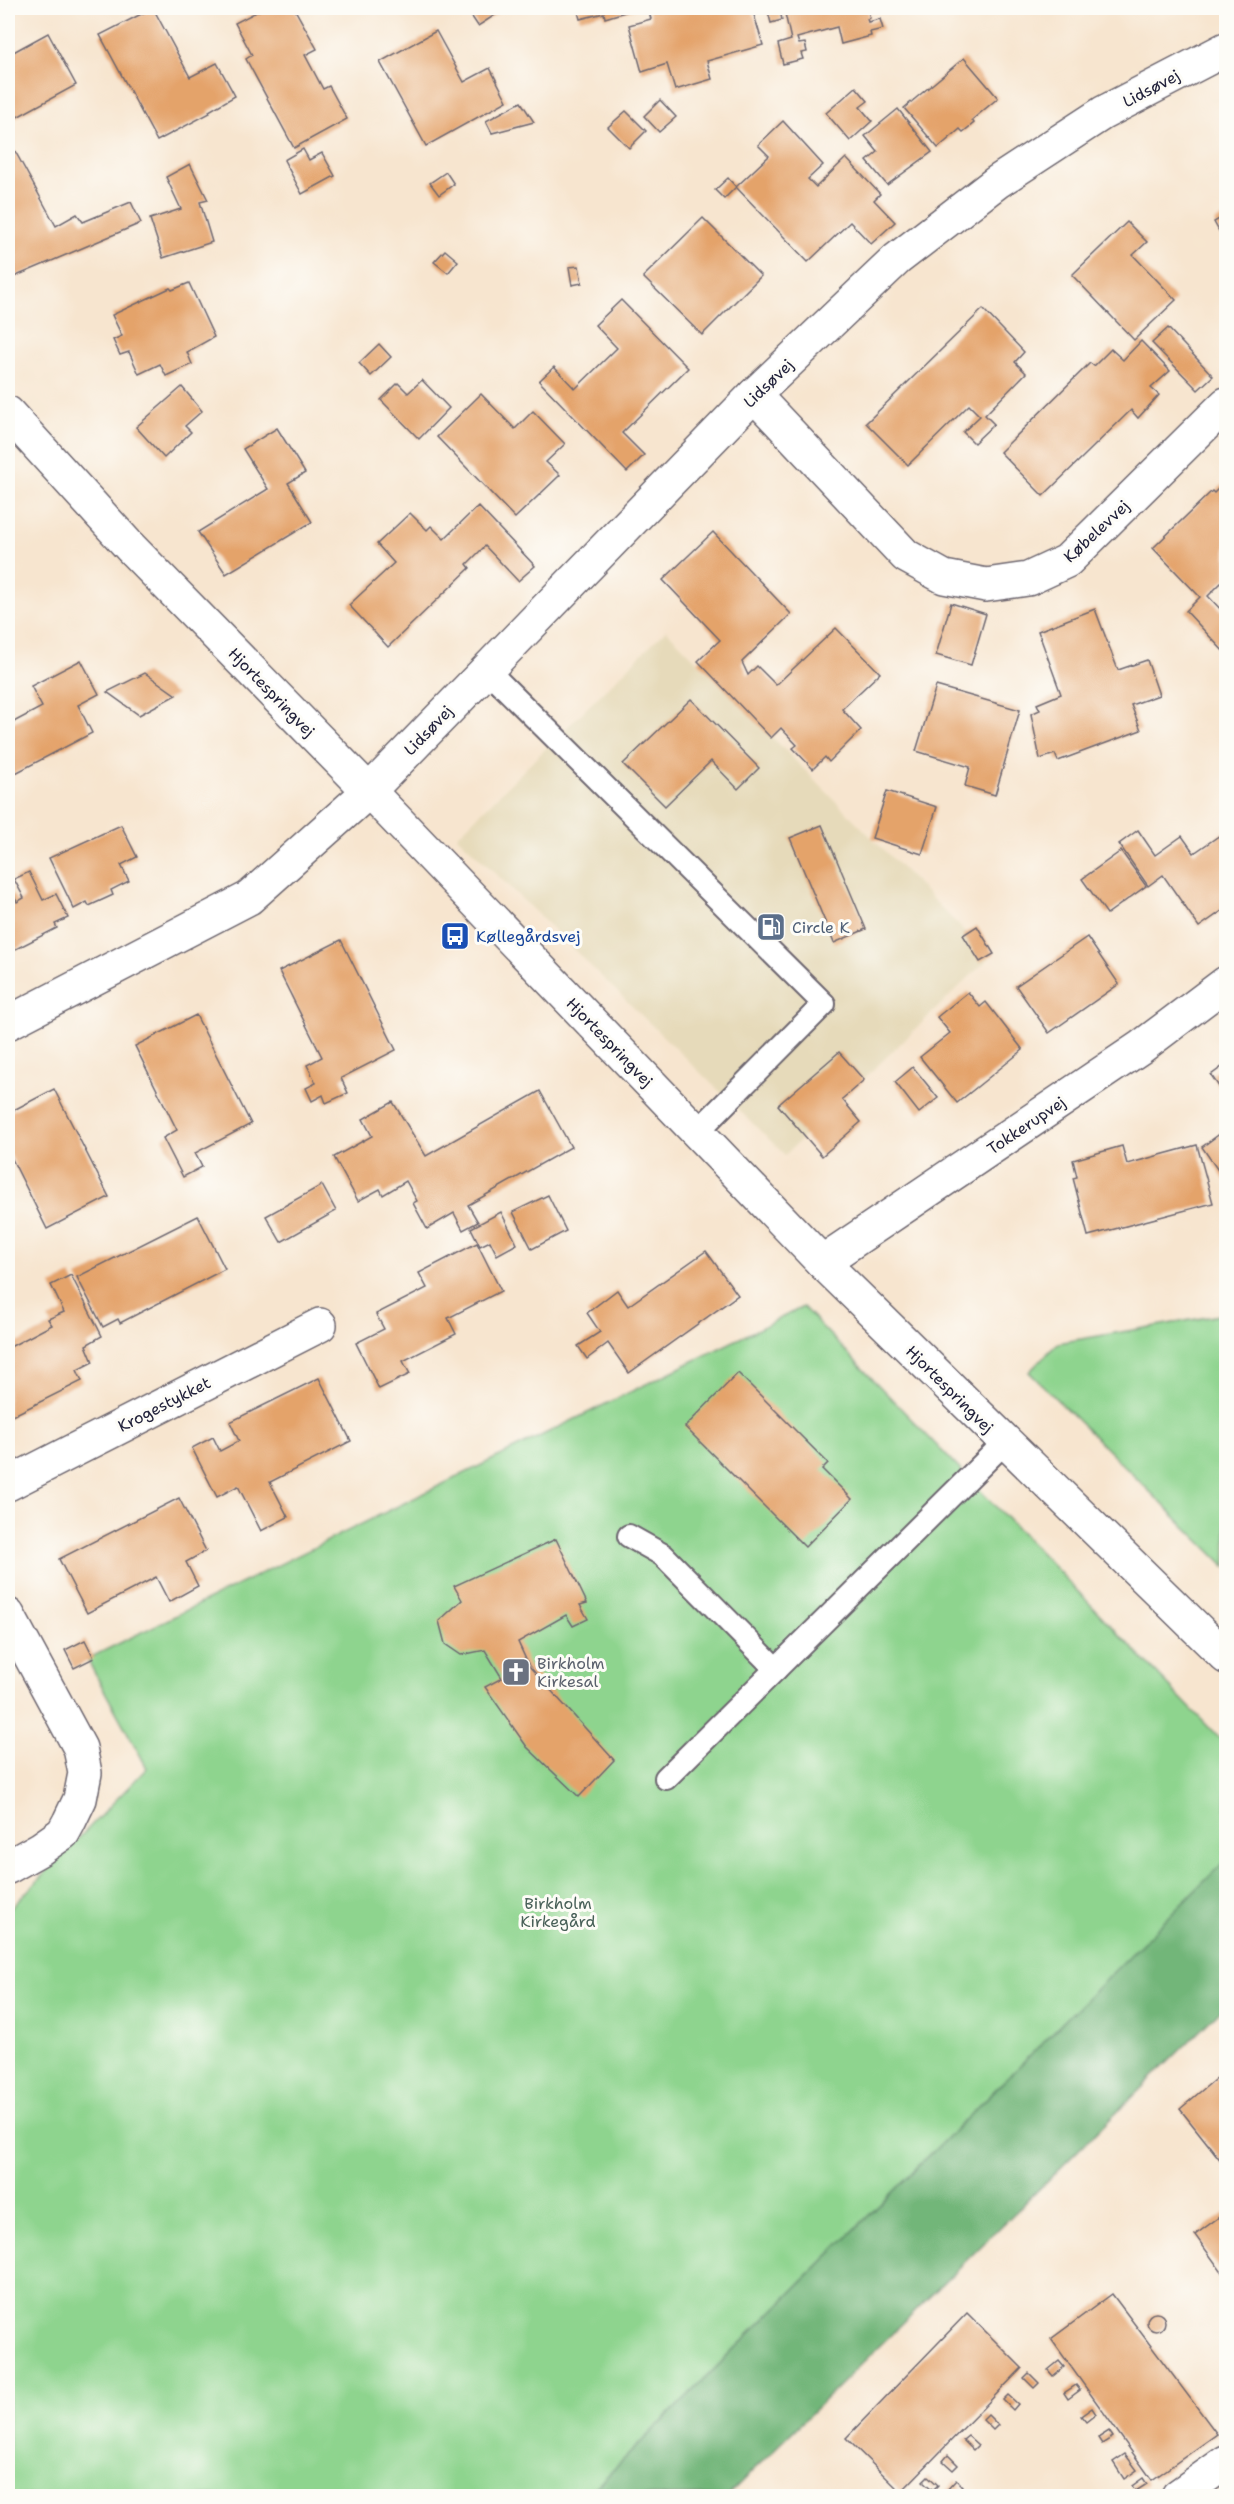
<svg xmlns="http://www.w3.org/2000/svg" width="1234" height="2504" font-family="'Shantell Sans',sans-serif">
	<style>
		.built { fill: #e6daba }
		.green { fill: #8ed48e; stroke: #587b64; stroke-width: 1.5 }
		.forest { fill: #72b679; stroke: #4a6c5a; stroke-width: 1.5 }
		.building { fill: #e4a36b }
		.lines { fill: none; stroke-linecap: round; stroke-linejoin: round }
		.service-casing { stroke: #6d666f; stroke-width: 26 }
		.minor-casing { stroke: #6d666f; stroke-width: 36 }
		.tertiary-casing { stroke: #6d666f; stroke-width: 36 }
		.service { stroke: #fff; stroke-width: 22 }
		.minor { stroke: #fff; stroke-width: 33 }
		.tertiary { stroke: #fff; stroke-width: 33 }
		.labels { text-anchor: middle; stroke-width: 6; stroke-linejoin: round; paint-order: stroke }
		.street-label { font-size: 16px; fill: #22223b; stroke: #fdfcf7 }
		.service-label { font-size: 16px; fill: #4e5e75; stroke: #fdfcf7; text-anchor: start }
		.transit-label { font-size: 16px; fill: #164399; stroke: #fdfcf7; text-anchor: start }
		.worship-label { font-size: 16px; fill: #5b616d; stroke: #fdfcf7; text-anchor: start }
		.park-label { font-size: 16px; fill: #486058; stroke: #fdfcf7 }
	</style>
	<rect width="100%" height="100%" fill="#fdfcf7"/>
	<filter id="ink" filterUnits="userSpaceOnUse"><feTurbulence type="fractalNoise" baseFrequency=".0167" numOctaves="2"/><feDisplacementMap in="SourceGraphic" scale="12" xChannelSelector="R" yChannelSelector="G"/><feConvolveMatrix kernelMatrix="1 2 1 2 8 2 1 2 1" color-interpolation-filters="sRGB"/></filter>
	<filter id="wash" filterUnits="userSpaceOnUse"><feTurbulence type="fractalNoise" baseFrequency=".008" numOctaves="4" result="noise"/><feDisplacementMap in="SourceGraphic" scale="24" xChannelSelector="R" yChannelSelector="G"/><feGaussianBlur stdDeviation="1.35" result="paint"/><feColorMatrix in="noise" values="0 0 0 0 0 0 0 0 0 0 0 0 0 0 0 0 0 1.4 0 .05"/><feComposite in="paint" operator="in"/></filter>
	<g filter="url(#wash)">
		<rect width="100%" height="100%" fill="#f7e5cf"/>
		<polygon class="built" points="666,630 990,957 785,1155 457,836"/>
		<g class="green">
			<polygon points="803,1307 1226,1745 1226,1860 587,2496 8,2496 8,1911 147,1768 87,1659"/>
			<polygon points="1226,1314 1226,1567 1029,1372 1058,1343"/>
		</g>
		<polygon class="forest" points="1226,1860 1226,2005 727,2496 587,2496"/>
		<g id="blocks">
			<g class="building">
				<polygon points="153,8 190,77 217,63 235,96 209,111 210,113 157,141 100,35"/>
				<polygon points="264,8 294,8 317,49 305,55 323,89 329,86 347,119 294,148 246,59 252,55 235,23"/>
				<polygon points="466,8 502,8 503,10 478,26"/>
				<polygon points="577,8 638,8 605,18 604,13 580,19"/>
				<polygon points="648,8 752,8 763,45 707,61 712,79 675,90 667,64 642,72 629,25 651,19"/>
				<polygon points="767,8 867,8 870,18 867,19 868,22 880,19 883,29 870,32 871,36 841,44 837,27 797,38 799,44 805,43 807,52 801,53 803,59 783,64 778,44 791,40 784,9 780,10 782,20 771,23"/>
				<polygon points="436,31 464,82 490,68 507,101 426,146 380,62"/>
				<polygon points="48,33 76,85 8,122 8,55"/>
				<polygon points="964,58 998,98 972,120 974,123 963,132 960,129 938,148 904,108"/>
				<polygon points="856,87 868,101 860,107 872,121 850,141 826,113"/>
				<polygon points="660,100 676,117 659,132 644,116"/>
				<polygon points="521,102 534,122 492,133 486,121"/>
				<polygon points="898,109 932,152 887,185 867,161 878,152 865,136"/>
				<polygon points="626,111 646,131 629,148 608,127"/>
				<polygon points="783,121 823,165 808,179 816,187 846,158 880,194 874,200 895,222 871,244 850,222 808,262 736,187 769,156 758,145"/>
				<polygon points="303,149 309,160 322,153 335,176 302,194 284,160"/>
				<polygon points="15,151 56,226 77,214 83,222 131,202 141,223 14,277 8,264 8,155"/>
				<polygon points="190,164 208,200 200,202 212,242 163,258 150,219 181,209 166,177"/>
				<polygon points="446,172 454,184 439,195 430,183"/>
				<polygon points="728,178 736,187 724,199 715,190"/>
				<polygon points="1226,215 1226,244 1214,222"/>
				<polygon points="703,218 761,276 702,335 643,277"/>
				<polygon points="1127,222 1147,242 1133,255 1176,300 1134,340 1072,275"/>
				<polygon points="445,250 458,261 448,273 434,262"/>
				<polygon points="579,266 582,283 572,285 569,267"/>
				<polygon points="189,283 214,337 187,352 192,364 166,376 160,364 139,374 129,352 120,355 113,340 122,336 112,315 170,288 172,290"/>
				<polygon points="621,300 688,368 622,433 644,455 627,472 539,381 554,367 575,389 617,348 595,325"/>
				<polygon points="983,309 1024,352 1015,362 1026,373 985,415 994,424 974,443 963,432 980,416 969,405 908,465 866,423"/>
				<polygon points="1168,328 1213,376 1198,390 1152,343"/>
				<polygon points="1141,341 1170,371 1151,388 1159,395 1138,418 1131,410 1043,496 1000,452 1090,363 1094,366 1111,349 1123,360"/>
				<polygon points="379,344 391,357 371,376 359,363"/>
				<polygon points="422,380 449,408 419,439 381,400 398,383 408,393"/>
				<polygon points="182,387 202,411 185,426 191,432 164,458 136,427"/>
				<polygon points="481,394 515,429 533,411 565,444 546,462 560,475 515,518 437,437"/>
				<polygon points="277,428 305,473 288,483 312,522 226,574 198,532 268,489 243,449"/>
				<polygon points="1226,481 1226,578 1208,596 1226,615 1226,654 1186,611 1200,597 1153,548 1212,491 1214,493"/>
				<polygon points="478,506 535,566 518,581 485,546 467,564 470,568 388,647 349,605 394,563 377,544 410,513 427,530 431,526 444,539"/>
				<polygon points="713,532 791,614 742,662 748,675 757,666 776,685 836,628 880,673 842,709 861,730 829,762 825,757 813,769 793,748 797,745 781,728 771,738 698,661 720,640 663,580"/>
				<polygon points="951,603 986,614 971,665 936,655"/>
				<polygon points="1095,609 1118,670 1147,660 1159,695 1131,705 1141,730 1058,761 1055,754 1040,759 1031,714 1040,710 1037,704 1061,694 1038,631"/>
				<polygon points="81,660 99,694 78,705 92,733 8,777 8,725 42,707 31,686"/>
				<polygon points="145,673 176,695 139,715 107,692"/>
				<polygon points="936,686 1020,710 995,795 965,786 970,767 916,751"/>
				<polygon points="691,699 759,768 738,789 711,761 665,806 623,764"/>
				<polygon points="887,791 937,807 922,854 872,838"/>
				<polygon points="121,825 137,857 121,865 129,881 111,890 113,895 89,906 87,902 74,909 49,858"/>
				<polygon points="822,825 866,929 834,943 790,838"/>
				<polygon points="1138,830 1155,855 1182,836 1194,853 1226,831 1226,908 1199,927 1163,875 1148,886 1119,844"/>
				<polygon points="1121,851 1146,886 1107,914 1082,879"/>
				<polygon points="29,872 43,900 56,894 68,918 55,924 57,928 8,953 8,897 13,895 17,902 24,898 14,879"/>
				<polygon points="977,926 994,954 980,962 963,935"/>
				<polygon points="1087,937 1119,984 1049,1033 1016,986"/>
				<polygon points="341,940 396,1050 341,1078 348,1093 326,1103 323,1095 312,1101 306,1088 316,1083 307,1065 322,1057 279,971"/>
				<polygon points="968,992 980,1007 986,1002 1023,1050 957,1103 920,1057 950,1033 937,1017"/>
				<polygon points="196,1015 251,1124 195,1153 202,1167 183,1177 163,1138 177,1130 135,1046"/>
				<polygon points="839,1052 864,1080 842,1099 861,1122 822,1156 778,1105"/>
				<polygon points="1226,1064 1226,1097 1211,1075"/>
				<polygon points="913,1067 938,1098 919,1113 895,1082"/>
				<polygon points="54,1089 109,1197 47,1229 8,1151 8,1113"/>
				<polygon points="540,1091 571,1147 468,1205 478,1222 463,1230 454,1213 427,1229 413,1203 417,1201 406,1181 383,1195 380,1189 358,1201 334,1157 372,1136 363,1119 393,1102 426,1156"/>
				<polygon points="1221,1133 1226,1141 1226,1182 1202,1147"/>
				<polygon points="1197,1145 1213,1203 1088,1236 1073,1178 1077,1177 1073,1160 1122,1146 1127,1164"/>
				<polygon points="322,1185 336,1211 281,1242 266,1216"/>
				<polygon points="548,1195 566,1231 532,1249 513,1212"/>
				<polygon points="501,1212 517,1244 497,1255 490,1241 480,1246 471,1228"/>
				<polygon points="198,1216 225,1269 120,1323 118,1319 103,1327 77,1277"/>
				<polygon points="477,1243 501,1291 448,1318 456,1334 403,1361 410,1374 379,1389 356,1343 384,1329 376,1314 427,1288 419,1273"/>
				<polygon points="706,1251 738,1295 629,1373 608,1343 587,1359 578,1346 600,1332 587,1313 617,1290 628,1306"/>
				<polygon points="71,1275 102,1336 86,1345 93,1362 77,1370 82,1381 8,1418 8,1348 52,1325 48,1319 64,1312 51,1285"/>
				<polygon points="738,1373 828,1463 822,1469 852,1499 805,1547 685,1427"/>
				<polygon points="319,1378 351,1441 270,1482 288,1517 261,1531 238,1486 217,1497 192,1448 213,1437 220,1451 239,1441 230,1422"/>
				<polygon points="179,1498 206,1551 186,1562 198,1586 169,1602 156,1577 87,1613 59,1559"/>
				<polygon points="556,1539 587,1603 580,1605 588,1619 573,1626 566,1615 518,1642 529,1666 614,1760 579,1797 527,1747 485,1687 502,1678 485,1650 461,1655 445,1644 439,1621 462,1600 454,1586"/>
				<polygon points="85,1640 94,1658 74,1668 65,1650"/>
				<polygon points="1226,2070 1226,2167 1180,2109"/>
				<polygon points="1226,2212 1226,2278 1195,2235"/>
				<polygon points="1112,2294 1217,2434 1152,2480 1051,2339"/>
				<polygon points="967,2313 1022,2368 901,2492 846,2438"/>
				<circle cx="1156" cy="2322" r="9"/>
				<polygon points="1059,2361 1064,2367 1053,2376 1048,2370"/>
				<polygon points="1029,2373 1039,2383 1034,2388 1024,2378"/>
				<polygon points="1076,2385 1080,2390 1068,2399 1064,2393"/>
				<polygon points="1008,2395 1018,2404 1013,2410 1003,2400"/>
				<polygon points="1092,2408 1096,2414 1086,2422 1081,2416"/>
				<polygon points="988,2415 998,2425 993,2430 983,2420"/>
				<polygon points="1109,2431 1113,2437 1102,2444 1098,2438"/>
				<polygon points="968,2436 978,2445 973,2450 963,2440"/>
				<polygon points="1125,2454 1137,2470 1124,2479 1113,2462"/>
				<polygon points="948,2455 958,2465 953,2470 943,2461"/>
				<polygon points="928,2476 938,2485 933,2490 923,2481"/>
				<polygon points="1143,2478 1147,2484 1136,2491 1132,2486"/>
				<polygon points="956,2480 962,2486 952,2496 946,2491"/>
			</g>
		</g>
	</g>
	<g filter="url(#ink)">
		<use href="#blocks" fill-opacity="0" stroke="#6d666f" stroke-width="1.5"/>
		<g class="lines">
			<g class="service-casing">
				<g id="service">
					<polyline points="487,670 824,1004 697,1132"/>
					<polyline points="629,1536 663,1555 776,1669"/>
					<polyline points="666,1778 1005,1442"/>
				</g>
			</g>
			<g class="minor-casing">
				<g id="minor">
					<polyline points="754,395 906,556 944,577 986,585 1028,579 1067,561 1226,404"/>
					<polyline points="8,1023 249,898 369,791 754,395 897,259 997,182 1103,113 1226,49"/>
					<polyline points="822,1262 1141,1047 1226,983"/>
					<polyline points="8,1484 320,1325"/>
					<polyline points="8,1615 80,1748 85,1773 80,1799 69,1822 63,1833 40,1849 8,1867"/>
					<polyline points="1178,2496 1226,2462"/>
				</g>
			</g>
			<g class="tertiary-casing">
				<polyline id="tertiary" points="8,413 130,547 369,791 822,1262 1226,1657"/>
			</g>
			<use href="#service" class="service"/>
			<use href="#minor" class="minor"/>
			<use href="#tertiary" class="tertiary"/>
		</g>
	</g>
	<defs>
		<g id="fuel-square" transform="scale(1.5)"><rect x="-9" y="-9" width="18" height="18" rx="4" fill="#5c6f8a" stroke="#fdfcf7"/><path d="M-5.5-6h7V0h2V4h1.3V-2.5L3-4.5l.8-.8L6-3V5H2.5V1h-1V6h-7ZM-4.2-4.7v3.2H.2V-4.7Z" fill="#fff"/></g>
		<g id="bus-square" transform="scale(1.5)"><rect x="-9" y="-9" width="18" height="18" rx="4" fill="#1a4fb4" stroke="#fdfcf7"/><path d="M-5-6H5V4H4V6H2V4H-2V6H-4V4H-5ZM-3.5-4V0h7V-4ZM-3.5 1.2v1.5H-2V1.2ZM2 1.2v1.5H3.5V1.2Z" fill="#fff"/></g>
		<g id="church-square" transform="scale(1.5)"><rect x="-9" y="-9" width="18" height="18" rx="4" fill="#6b7280" stroke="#fdfcf7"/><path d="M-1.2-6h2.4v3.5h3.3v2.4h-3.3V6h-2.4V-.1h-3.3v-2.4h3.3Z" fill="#fff"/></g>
	</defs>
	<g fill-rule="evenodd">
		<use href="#fuel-square" x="771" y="927"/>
		<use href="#bus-square" x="455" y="936"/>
		<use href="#church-square" x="516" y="1672"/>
	</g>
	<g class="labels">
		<g class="street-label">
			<text transform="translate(1151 88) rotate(-28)" y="6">Lidsøvej</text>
			<text transform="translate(768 383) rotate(-44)" y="6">Lidsøvej</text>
			<text transform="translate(1096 531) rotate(-43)" y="6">Købelevvej</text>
			<text transform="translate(272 692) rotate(46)" y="6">Hjortespringvej</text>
			<text transform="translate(428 730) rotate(-46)" y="6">Lidsøvej</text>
			<text transform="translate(610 1042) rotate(46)" y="6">Hjortespringvej</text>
			<text transform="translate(1026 1125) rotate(-34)" y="6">Tokkerupvej</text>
			<text transform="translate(950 1389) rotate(45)" y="6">Hjortespringvej</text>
			<text transform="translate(164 1404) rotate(-27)" y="6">Krogestykket</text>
		</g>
		<g class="service-label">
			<text x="792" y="933">Circle K</text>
		</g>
		<g class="transit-label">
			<text x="476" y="942">Køllegårdsvej</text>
		</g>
		<g class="worship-label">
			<text x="537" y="1669">Birkholm<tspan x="537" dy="18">Kirkesal</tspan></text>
		</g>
		<g class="park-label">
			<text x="558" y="1909">Birkholm<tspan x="558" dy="18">Kirkegård</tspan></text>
		</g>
	</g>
	<rect width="1234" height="2504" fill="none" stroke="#fdfcf7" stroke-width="30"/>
</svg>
